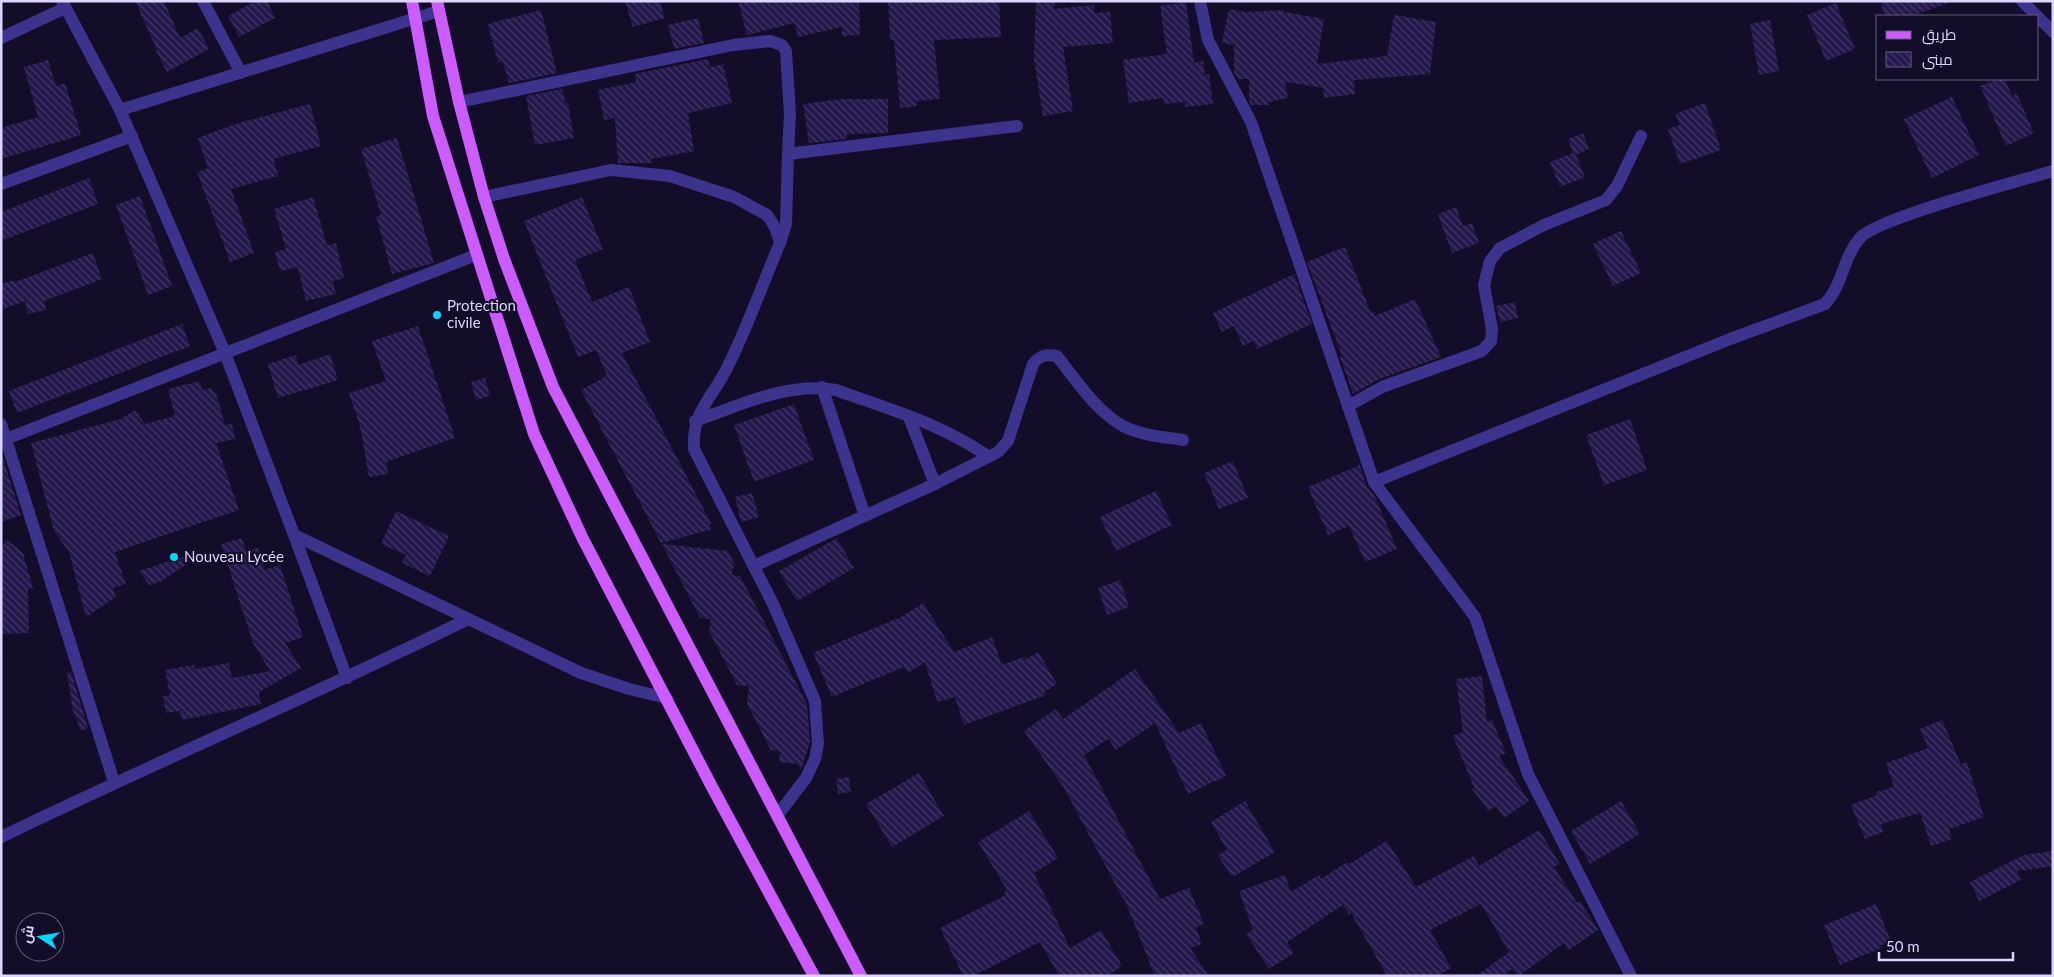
<svg xmlns="http://www.w3.org/2000/svg" width="2054" height="977" font-family="Lato,Cairo,sans-serif">
	<style>
		.building { fill: url(#building-back-hatch) }
		.lines { fill: none; stroke-linecap: round; stroke-linejoin: round }
		.minor { stroke: #3c338d; stroke-width: 12 }
		.major { stroke: #cc5cff; stroke-width: 12 }
		.poi-dot { fill: #01d6ff; stroke: #140d29; stroke-width: 2 }
		.labels { text-anchor: middle; stroke-width: 4.5; stroke-linejoin: round; paint-order: stroke }
		.poi-label { font-size: 15px; fill: #dcd5ff; stroke: #140d29; text-anchor: start }
	</style>
	<defs>
		<pattern id="building-back-hatch" width="6" height="6" patternUnits="userSpaceOnUse" patternTransform="scale(1.25)"><rect width="6" height="6" fill="#25174c"/><path d="M-1 5l2 2M0 0l6 6M5-1l2 2" fill="none" stroke="#443867"/></pattern>
	</defs>
	<rect width="100%" height="100%" fill="#140d29"/>
	<g class="building">
		<polygon points="135,1 164,1 180,38 198,28 209,49 167,72 156,51 157,50"/>
		<polygon points="256,1 267,1 275,18 239,37 228,16"/>
		<polygon points="625,1 660,1 665,18 633,27"/>
		<polygon points="738,1 859,1 860,35 842,36 842,27 798,37 795,23 747,35"/>
		<polygon points="888,1 999,1 1001,37 934,40 940,99 917,101 917,106 900,108 894,40 890,40"/>
		<polygon points="1036,1 1055,1 1054,9 1094,5 1094,13 1110,12 1113,43 1063,47 1073,111 1043,116 1034,59"/>
		<polygon points="1880,1 1947,1 1948,3 1911,16 1885,16"/>
		<polygon points="1186,2 1194,63 1203,61 1205,75 1209,74 1213,104 1185,107 1185,102 1164,104 1163,98 1129,103 1123,60 1167,54 1160,6"/>
		<polygon points="1836,3 1855,49 1826,61 1807,15"/>
		<polygon points="1229,9 1244,12 1283,10 1284,12 1324,19 1317,64 1387,56 1394,15 1436,22 1430,74 1354,80 1355,94 1324,98 1323,88 1285,82 1288,98 1269,102 1269,105 1251,105 1249,101 1249,79 1238,79 1234,72 1234,45 1222,43"/>
		<polygon points="541,10 557,73 509,83 503,62 498,63 488,24"/>
		<polygon points="698,18 704,43 674,49 668,25"/>
		<polygon points="1770,20 1779,71 1759,75 1750,24"/>
		<polygon points="708,59 710,67 723,64 732,103 688,113 694,151 651,159 652,163 618,163 615,118 604,120 598,90 636,82 635,74"/>
		<polygon points="48,60 56,86 65,83 81,135 1,159 1,128 38,117 24,67"/>
		<polygon points="1998,79 2005,79 2012,96 2017,94 2034,133 2006,146 1980,86"/>
		<polygon points="562,89 566,104 568,103 574,138 535,145 526,96"/>
		<polygon points="1952,97 1979,155 1932,178 1904,119"/>
		<polygon points="842,99 888,99 888,133 847,134 847,139 809,143 803,104"/>
		<polygon points="1705,103 1721,150 1680,164 1668,129 1680,125 1675,114"/>
		<polygon points="310,104 321,146 274,159 278,176 231,189 254,253 230,262 197,172 208,168 198,138 235,124"/>
		<polygon points="1583,133 1589,149 1576,155 1585,177 1560,187 1550,162 1573,153 1568,139"/>
		<polygon points="397,138 434,263 392,274 376,216 381,215 361,149"/>
		<polygon points="89,178 98,204 1,241 1,212"/>
		<polygon points="140,196 172,286 148,295 116,205"/>
		<polygon points="313,197 327,245 336,243 344,278 333,281 336,294 306,301 298,267 280,271 275,252 286,249 274,209"/>
		<polygon points="582,197 603,249 575,260 592,302 629,287 650,342 622,353 711,523 710,530 661,543 581,390 607,376 596,350 578,357 524,221"/>
		<polygon points="1456,207 1463,226 1472,223 1479,243 1452,253 1438,214"/>
		<polygon points="1621,231 1641,273 1613,286 1593,244"/>
		<polygon points="1345,247 1371,313 1374,312 1375,316 1415,299 1441,357 1379,379 1353,394 1340,357 1342,356 1307,262"/>
		<polygon points="93,253 102,279 44,301 46,310 28,314 25,301 1,310 1,284 14,280 15,282"/>
		<polygon points="1294,274 1312,324 1257,349 1253,341 1243,346 1234,326 1222,332 1213,313"/>
		<polygon points="1515,302 1518,318 1500,322 1496,306"/>
		<polygon points="182,324 190,346 17,413 9,391"/>
		<polygon points="418,326 455,438 386,462 388,474 369,477 360,426 349,393 386,381 372,341"/>
		<polygon points="330,354 338,380 278,398 268,364 296,355 298,365"/>
		<polygon points="485,378 490,396 476,400 471,382"/>
		<polygon points="200,381 202,390 212,388 214,393 216,393 225,425 232,424 235,439 216,443 239,510 115,552 126,584 113,588 116,597 86,617 69,552 54,531 31,443 121,419 135,410 145,424 175,416 168,389"/>
		<polygon points="794,404 814,460 754,482 734,425"/>
		<polygon points="1630,419 1647,470 1604,485 1586,435"/>
		<polygon points="1,452 21,515 1,522"/>
		<polygon points="1233,461 1248,498 1219,509 1204,473"/>
		<polygon points="1360,465 1366,485 1375,497 1397,549 1365,562 1349,526 1328,535 1308,487"/>
		<polygon points="1156,491 1172,525 1116,551 1100,517"/>
		<polygon points="752,493 759,517 741,522 735,497"/>
		<polygon points="396,511 449,536 430,576 402,563 406,555 381,544"/>
		<polygon points="242,538 246,551 258,548 264,570 280,565 303,637 285,643 301,668 259,692 261,704 182,720 180,711 166,713 163,696 170,695 165,670 194,665 195,669 229,663 232,678 270,671 253,643 221,544"/>
		<polygon points="837,538 854,568 797,601 779,571"/>
		<polygon points="7,540 23,553 33,588 28,589 29,633 1,634 1,547"/>
		<polygon points="662,544 728,551 734,563 732,575 740,576 807,704 810,743 801,770 798,764 779,762 780,751 771,750 747,704 749,686 737,685 709,631 711,619 700,618"/>
		<polygon points="195,553 197,557 160,582 149,585 139,571"/>
		<polygon points="1120,580 1129,607 1107,615 1098,588"/>
		<polygon points="923,603 954,652 992,637 1002,665 1024,657 1025,660 1038,652 1057,684 1044,692 1046,695 964,725 955,697 937,702 925,662 908,673 904,667 832,697 813,653 901,617"/>
		<polygon points="1135,669 1179,733 1201,723 1226,776 1188,794 1155,723 1116,750 1108,739 1084,755 1160,899 1189,888 1204,924 1196,927 1202,944 1190,948 1209,976 1155,976 1124,898 1123,899 1064,788 1024,731 1056,709 1063,719"/>
		<polygon points="67,672 71,672 88,728 81,731 73,711"/>
		<polygon points="1482,676 1487,722 1492,720 1506,753 1499,756 1529,801 1504,818 1496,806 1488,811 1472,789 1474,788 1453,736 1463,732 1456,679"/>
		<polygon points="1942,720 1961,764 1967,762 1984,817 1949,829 1952,839 1931,846 1920,813 1881,824 1883,832 1865,839 1851,805 1877,795 1876,792 1894,787 1886,763 1928,748 1920,729"/>
		<polygon points="919,773 944,816 892,847 866,804"/>
		<polygon points="849,777 851,792 838,794 836,779"/>
		<polygon points="1245,801 1275,852 1234,876 1233,874 1230,875 1218,855 1227,850 1211,822"/>
		<polygon points="1621,801 1640,834 1590,864 1571,831"/>
		<polygon points="1029,811 1058,858 1034,873 1070,948 1101,930 1122,966 1107,976 1059,976 1040,942 973,976 963,976 940,928 1006,895 1004,892 1007,890 978,842"/>
		<polygon points="1539,830 1560,864 1554,867 1577,903 1580,901 1598,930 1569,950 1564,943 1519,976 1512,969 1503,976 1476,976 1509,952 1481,904 1430,930 1451,968 1437,976 1387,976 1351,913 1349,915 1343,905 1287,942 1294,953 1269,969 1246,934 1253,930 1239,891 1285,875 1291,892 1319,875 1321,879 1347,862 1349,864 1387,841 1416,887 1474,856 1479,866"/>
		<polygon points="2053,851 2053,866 2017,871 2021,880 1979,901 1970,882 2024,855"/>
		<polygon points="1876,904 1891,941 1880,946 1881,948 1840,965 1824,925"/>
	</g>
	<g class="lines">
		<g class="minor">
			<polyline points="62,1 120,110 439,11"/>
			<polyline points="203,1 241,73"/>
			<polyline points="1200,1 1208,40 1251,122 1374,482 1475,617 1528,774 1631,976"/>
			<polyline points="2022,1 2037,16"/>
			<polyline points="2038,17 2053,32"/>
			<polyline points="1,38 65,8"/>
			<polyline points="459,102 733,45 770,41 782,45 786,51 790,114 788,154"/>
			<polyline points="120,110 225,353 294,535 581,673 629,689 667,698"/>
			<polyline points="1,184 132,136"/>
			<path d="M484,197L611,170L670,176L734,197L767,215L775,227L780,243C762,285 747,329 726,370C710,401 692,412 694,449L773,604L815,701L818,744L815,759L806,778L777,816"/>
			<polyline points="780,243 786,224 788,154 1017,126"/>
			<polyline points="822,387 865,516"/>
			<polyline points="1348,406 1382,387 1482,351 1491,341 1492,329 1484,285 1490,261 1500,248 1544,225 1606,200 1617,186 1641,136"/>
			<polyline points="909,417 935,484"/>
			<path d="M695,421C739,406 788,381 836,390C888,409 943,424 989,457"/>
			<polyline points="1,424 114,782"/>
			<polyline points="6,439 476,255"/>
			<path d="M1374,482L1730,339L1825,304C1843,285 1843,257 1860,238C1877,218 2019,181 2053,171"/>
			<polyline points="294,535 347,678"/>
			<path d="M754,566L935,484L998,452L1008,441L1033,364C1040,355 1046,354 1057,356C1076,380 1096,411 1123,426C1140,435 1163,437 1183,440"/>
			<path d="M1,837C156,762 314,695 468,619"/>
		</g>
		<g class="major">
			<polyline points="412,1 433,116 534,434 583,539 712,787 814,976"/>
			<polyline points="437,1 459,102 484,197 504,259 553,387 861,976"/>
		</g>
	</g>
	<g class="poi-dot">
		<circle cx="437" cy="315" r="5"/>
		<circle cx="174" cy="557" r="5"/>
	</g>
	<g class="labels">
		<g class="poi-label">
			<text x="447" y="311">Protection<tspan x="447" dy="17">civile</tspan></text>
			<text x="184" y="562">Nouveau Lycée</text>
		</g>
	</g>
	<rect width="2054" height="977" fill="none" stroke="#dcd5ff" stroke-width="5"/>
	<rect x="1876" y="15" width="162" height="65" fill="#140d29" stroke="#645d7f"/>
	<rect x="1886" y="31" width="25" height="8" fill="#cc5cff" stroke="#645d7f"/>
	<text x="1922" y="40" font-size="15" fill="#dcd5ff">طريق</text>
	<rect x="1886" y="52" width="25" height="15" fill="url(#building-back-hatch)" stroke="#645d7f"/>
	<text x="1922" y="65" font-size="15" fill="#dcd5ff">مبنى</text>
	<g transform="translate(40 937) rotate(282)"><circle r="24" fill="#140d29" stroke="#645d7f"/>
	<path d="M0-4L9 19L0 12L-9 19Z" fill="#01d6ff"/>
	<text y="-8" font-size="14" font-weight="bold" text-anchor="middle" fill="#dcd5ff">ش</text>
	</g>
	<path d="M1879 952v8h134v-8" fill="none" stroke="#dcd5ff" stroke-width="2.5"/>
	<text x="1886" y="952" font-size="15" fill="#dcd5ff" stroke="#140d29" stroke-width="4" paint-order="stroke">50 m</text>
</svg>
